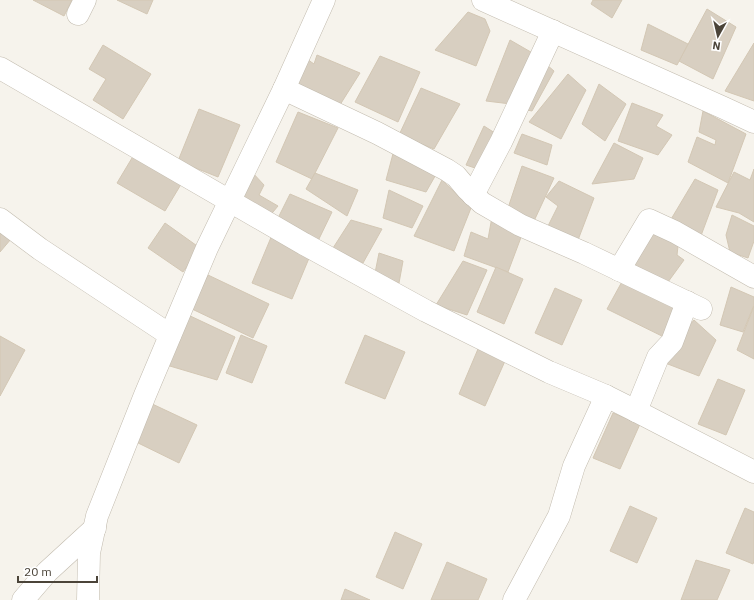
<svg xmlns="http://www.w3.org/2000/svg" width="754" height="600" font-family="'IBM Plex Sans',sans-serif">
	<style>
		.building { fill: #d8cfc1; stroke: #d3c7b4 }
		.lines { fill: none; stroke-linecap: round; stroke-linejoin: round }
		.minor-casing { stroke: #c2bbae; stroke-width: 23 }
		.minor { stroke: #fff; stroke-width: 22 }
	</style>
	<rect width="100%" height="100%" fill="#f6f3ec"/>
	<g class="building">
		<polygon points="33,0 72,0 64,16"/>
		<polygon points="117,0 153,0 147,14"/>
		<polygon points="593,0 622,0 612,18 591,4"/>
		<polygon points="707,9 736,27 713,79 679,61"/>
		<polygon points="468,12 485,19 490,31 476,66 435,50"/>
		<polygon points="648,24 688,44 677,65 641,50"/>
		<polygon points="510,40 536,55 511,104 486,101"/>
		<polygon points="754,43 754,101 725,91"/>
		<polygon points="103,45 151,74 123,119 93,100 106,79 89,69"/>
		<polygon points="317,55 360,73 338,108 293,86 304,57 314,64"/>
		<polygon points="380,56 420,72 398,122 355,102"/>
		<polygon points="547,65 554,71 532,111 522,109"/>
		<polygon points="568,74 586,90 561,139 529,122"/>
		<polygon points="599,84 626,104 605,141 582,124"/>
		<polygon points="421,88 460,104 434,149 399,135"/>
		<polygon points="632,103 663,115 656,126 672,135 658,155 618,141"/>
		<polygon points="199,109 240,125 218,177 178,161"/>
		<polygon points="703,111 746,134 728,183 688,162 697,137 715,145 716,140 699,132"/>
		<polygon points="298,112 338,128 312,179 276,162"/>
		<polygon points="484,126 498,135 481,170 466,165"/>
		<polygon points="522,134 552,145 547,165 514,153"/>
		<polygon points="614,143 643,158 634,179 592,184"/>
		<polygon points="394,150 438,171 426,192 386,180"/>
		<polygon points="135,153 183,181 165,211 117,183"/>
		<polygon points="522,166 554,178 534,221 507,211"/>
		<polygon points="754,169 754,222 739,213 716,207 734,172 750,180"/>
		<polygon points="251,171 264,185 259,195 278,206 268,218 240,198"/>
		<polygon points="315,173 358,190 347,216 306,189"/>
		<polygon points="695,179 718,190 699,241 667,226"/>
		<polygon points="442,180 471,208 454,251 414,236"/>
		<polygon points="559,181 594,198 578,240 546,230 558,206 546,197"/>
		<polygon points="389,190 423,206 412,228 383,218"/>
		<polygon points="290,194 332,212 317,243 276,222"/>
		<polygon points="732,215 754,226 754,241 748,258 730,252 726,235"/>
		<polygon points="492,217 523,232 508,272 464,256 471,232 488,239"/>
		<polygon points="351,220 382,229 363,263 333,248"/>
		<polygon points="165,223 200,248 183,272 148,248"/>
		<polygon points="654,223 679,237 677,255 684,260 668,282 629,268"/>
		<polygon points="0,230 11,239 0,252"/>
		<polygon points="272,235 312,251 292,299 252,283"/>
		<polygon points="379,253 403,261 399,283 375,273"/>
		<polygon points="463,261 487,270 467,315 436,305"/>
		<polygon points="496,267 523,279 504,324 477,312"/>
		<polygon points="208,275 269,304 253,338 192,309"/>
		<polygon points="624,278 681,307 670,340 607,309"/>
		<polygon points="731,287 754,297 754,305 743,332 720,325"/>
		<polygon points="555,288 582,300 562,345 535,333"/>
		<polygon points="754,306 754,359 737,350"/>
		<polygon points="186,314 235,337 217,380 163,364"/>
		<polygon points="694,320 716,340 699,376 660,361"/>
		<polygon points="241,335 267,346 252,383 226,373"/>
		<polygon points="365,335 405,352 385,399 345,383"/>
		<polygon points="0,336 25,350 0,396"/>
		<polygon points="478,349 505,361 485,406 459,394"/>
		<polygon points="718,379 745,390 726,435 698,424"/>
		<polygon points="148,402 197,425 179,463 130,439"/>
		<polygon points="613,413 640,424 620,469 593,458"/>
		<polygon points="630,506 657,518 637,563 610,551"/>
		<polygon points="745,508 754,512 754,561 753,564 726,553"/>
		<polygon points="395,532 422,544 403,589 376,577"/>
		<polygon points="696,560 730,570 717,600 681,600"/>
		<polygon points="447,562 487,579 478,600 431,600"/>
		<polygon points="345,589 370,600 341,600"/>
	</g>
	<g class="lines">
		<g class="minor-casing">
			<g id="minor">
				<polyline points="483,0 724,108 754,122"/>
				<polyline points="78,14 85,0"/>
				<polyline points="0,68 304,244 426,311 549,372 606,396 636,411 754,472"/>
				<polyline points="284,89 377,133 447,170 456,176 467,189 482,203 520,225 584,253 701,309"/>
				<polyline points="473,195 501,142 553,31"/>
				<polyline points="0,219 40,249 170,335"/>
				<polyline points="619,270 649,220 675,232 754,277"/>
				<polyline points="636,411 658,357 672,342 687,302"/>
				<polyline points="23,600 47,572 95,528"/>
				<polyline points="88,600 89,553 97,516 145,395 207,248 284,89 324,0"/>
				<polyline points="514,600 559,516 574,466 606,396"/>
			</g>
		</g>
		<use href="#minor" class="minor"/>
	</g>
	<g transform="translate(718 36) rotate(188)" stroke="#ffffff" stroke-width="3" paint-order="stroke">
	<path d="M0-3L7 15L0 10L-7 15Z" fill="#4b4439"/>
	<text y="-6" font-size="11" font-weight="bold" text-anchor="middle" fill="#4b4439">N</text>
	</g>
	<path d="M18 576v6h79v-6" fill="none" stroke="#4b4439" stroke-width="2"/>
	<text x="24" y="576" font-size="12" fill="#4b4439" stroke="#ffffff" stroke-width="3" paint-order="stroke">20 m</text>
</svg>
